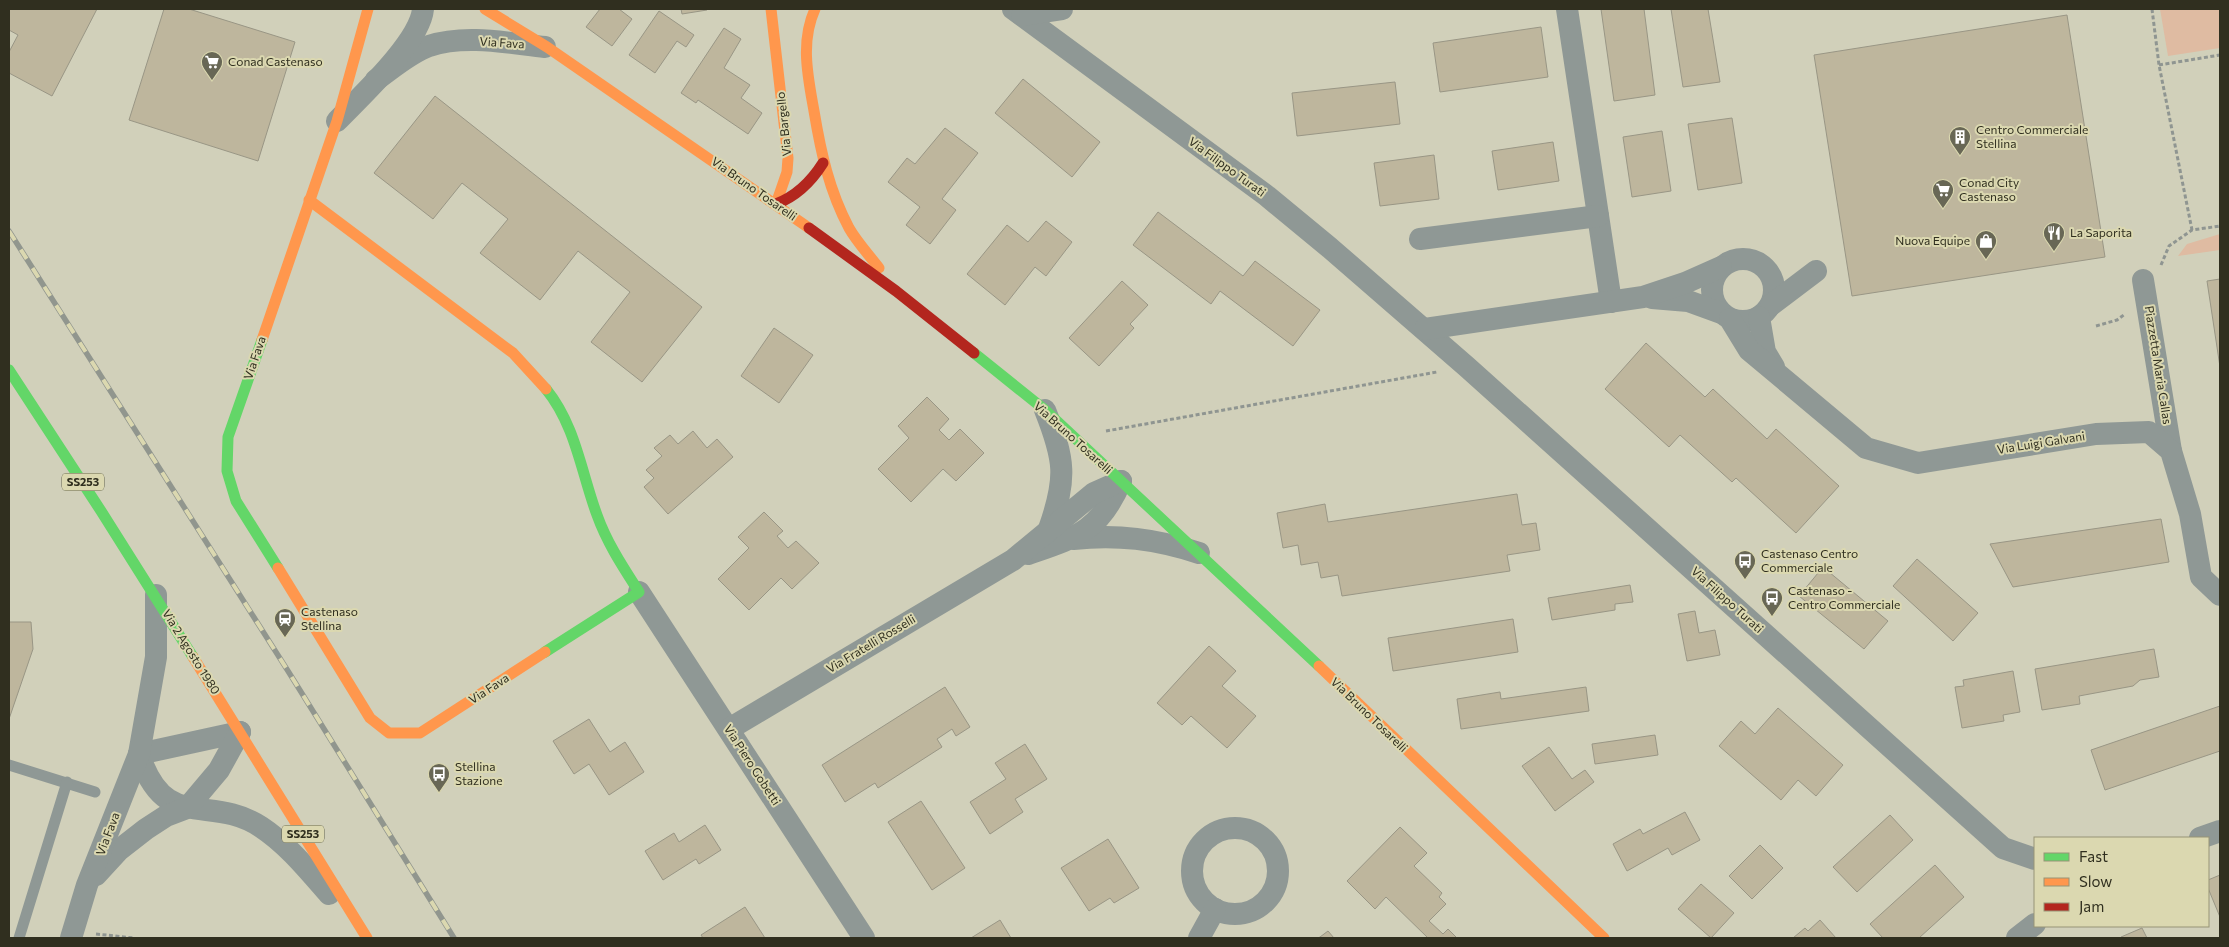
<svg xmlns="http://www.w3.org/2000/svg" width="2229" height="947" font-family="Commissioner,sans-serif">
	<style>
		.green { fill: #dfbba2 }
		.building { fill: #beb69d; stroke: #999685 }
		.lines { fill: none; stroke-linecap: round; stroke-linejoin: round }
		.path { stroke: #8f9591; stroke-width: 3; stroke-dasharray: 4 2.5; stroke-linecap: butt }
		.lane { stroke: #8f9895; stroke-width: 11 }
		.street { stroke: #8f9895; stroke-width: 22 }
		.fast { stroke: #63d668; stroke-width: 11 }
		.slow { stroke: #ff974d; stroke-width: 11 }
		.jam { stroke: #b3261e; stroke-width: 11 }
		.rail-casing { stroke: #91968e; stroke-width: 5.5 }
		.rail { stroke: #dbd8b0; stroke-width: 4; stroke-dasharray: 11; stroke-linecap: butt }
		.labels { text-anchor: middle; stroke-width: 4; stroke-linejoin: round; paint-order: stroke }
		.shield { fill: #dbd8b0; stroke: #63624a; stroke-width: 1 }
		.shield-label { font-size: 11px; font-weight: bold; fill: #302f1f }
		.street-label { font-size: 12px; fill: #302f1f; stroke: #dbd8b0 }
		.poi-label { font-size: 12px; fill: #302f1f; stroke: #dbd8b0; text-anchor: start }
	</style>
	<rect width="100%" height="100%" fill="#d1d0ba"/>
	<g class="green">
		<polygon points="2160,9 2220,9 2220,48 2168,56"/>
		<polygon points="2220,234 2220,250 2178,256 2187,244"/>
	</g>
	<g class="building">
		<polygon points="9,9 97,9 52,96 9,73 9,52 18,35 9,30"/>
		<polygon points="164,9 189,9 295,42 258,161 129,120"/>
		<polygon points="600,9 619,9 632,19 612,46 586,27"/>
		<polygon points="681,9 707,9 707,10 682,14"/>
		<polygon points="1601,9 1644,9 1655,95 1614,101"/>
		<polygon points="1671,9 1708,9 1720,82 1683,87"/>
		<polygon points="659,11 694,35 686,47 677,41 655,73 629,55"/>
		<polygon points="2067,15 2105,257 1852,296 1814,55"/>
		<polygon points="1541,27 1548,77 1440,92 1433,43"/>
		<polygon points="724,28 741,39 724,68 750,85 741,98 762,113 748,134 698,100 696,103 681,93"/>
		<polygon points="1023,79 1100,142 1072,177 995,113"/>
		<polygon points="1395,82 1400,124 1297,136 1292,93"/>
		<polygon points="435,96 702,307 642,382 591,342 630,292 578,251 540,300 480,253 508,219 462,183 433,219 374,173"/>
		<polygon points="1732,118 1742,183 1698,190 1688,124"/>
		<polygon points="945,128 978,153 942,199 956,210 930,244 906,225 920,207 888,182 907,158 915,164"/>
		<polygon points="1662,131 1671,191 1632,197 1623,137"/>
		<polygon points="1553,142 1559,181 1498,190 1492,151"/>
		<polygon points="1434,155 1439,199 1380,206 1374,163"/>
		<polygon points="1158,212 1243,276 1255,261 1320,310 1293,346 1220,291 1211,304 1133,245"/>
		<polygon points="1046,221 1072,242 1046,276 1035,267 1005,305 967,274 1007,225 1028,242"/>
		<polygon points="2220,279 2220,367 2207,281"/>
		<polygon points="1122,281 1148,305 1130,324 1134,328 1099,366 1069,338"/>
		<polygon points="774,328 813,355 779,403 741,376"/>
		<polygon points="1646,343 1705,397 1713,389 1767,439 1776,429 1839,486 1796,533 1736,478 1732,482 1680,435 1669,447 1605,389"/>
		<polygon points="927,397 949,419 939,430 949,440 960,429 984,453 956,481 943,469 911,502 878,469 909,438 898,426"/>
		<polygon points="693,431 707,448 717,439 733,457 668,514 644,487 654,478 646,470 662,456 654,448 670,435 678,444"/>
		<polygon points="1517,494 1522,525 1536,523 1540,550 1507,555 1510,571 1342,596 1338,575 1321,578 1318,562 1301,565 1298,545 1283,548 1277,513 1325,504 1328,522"/>
		<polygon points="764,512 783,531 777,536 788,548 796,541 819,563 792,589 781,578 749,610 718,579 749,548 738,537"/>
		<polygon points="2161,519 2169,562 2013,587 1990,544"/>
		<polygon points="1917,559 1978,613 1953,641 1893,586"/>
		<polygon points="1823,567 1888,621 1864,649 1799,596"/>
		<polygon points="1630,585 1633,602 1615,604 1615,610 1552,620 1548,598"/>
		<polygon points="1695,611 1699,633 1715,630 1720,655 1687,661 1678,614"/>
		<polygon points="1513,619 1518,652 1393,671 1388,638"/>
		<polygon points="9,622 31,622 33,649 9,719"/>
		<polygon points="1209,646 1236,671 1222,686 1256,716 1227,748 1191,716 1182,725 1157,703"/>
		<polygon points="2154,649 2159,677 2140,680 2133,686 2079,696 2080,704 2042,710 2035,669"/>
		<polygon points="2013,671 2020,712 2003,715 2004,721 1962,728 1955,687 1964,686 1963,680"/>
		<polygon points="945,687 970,727 956,736 952,729 937,739 942,747 878,788 875,783 845,802 822,765"/>
		<polygon points="1586,687 1589,711 1461,729 1457,699 1500,692 1501,699"/>
		<polygon points="2220,706 2220,751 2105,790 2091,750"/>
		<polygon points="1778,708 1843,765 1816,796 1798,780 1781,800 1719,746 1741,721 1755,734"/>
		<polygon points="589,719 610,752 625,742 644,772 609,795 589,764 574,774 553,741"/>
		<polygon points="1655,735 1658,755 1595,764 1592,744"/>
		<polygon points="1025,744 1047,779 1015,799 1023,812 990,834 970,802 1006,779 995,763"/>
		<polygon points="1549,747 1572,779 1585,770 1594,782 1555,811 1522,766"/>
		<polygon points="921,801 965,868 932,890 888,822"/>
		<polygon points="1685,812 1700,840 1672,855 1668,848 1627,871 1613,844 1640,829 1643,834"/>
		<polygon points="1890,815 1913,840 1857,892 1833,867"/>
		<polygon points="705,825 721,850 699,864 696,859 663,880 645,851 674,833 679,842"/>
		<polygon points="1400,827 1427,853 1414,866 1442,893 1439,897 1446,904 1429,921 1443,934 1448,929 1457,938 1428,938 1386,897 1375,909 1347,881"/>
		<polygon points="1108,839 1139,888 1114,903 1110,898 1089,911 1061,868"/>
		<polygon points="1760,845 1783,868 1752,899 1729,876"/>
		<polygon points="1935,865 1964,897 1919,938 1883,938 1870,924"/>
		<polygon points="2220,875 2220,917 2208,888 2208,880"/>
		<polygon points="1701,884 1734,913 1711,938 1678,909"/>
		<polygon points="745,907 765,938 703,938 701,935"/>
		<polygon points="1000,920 1011,938 971,938"/>
		<polygon points="1820,920 1836,938 1793,938 1805,928 1808,931"/>
		<polygon points="2142,928 2147,938 2121,938 2121,937"/>
		<polygon points="1328,931 1334,938 1318,938 1320,937"/>
	</g>
	<g class="lines">
		<g class="path">
			<polyline points="2152,9 2159,65 2192,230"/>
			<polyline points="2159,65 2220,55"/>
			<polyline points="2161,265 2169,246 2192,230 2220,226"/>
			<polyline points="2096,326 2117,320 2125,314"/>
			<polyline points="1106,431 1437,372"/>
			<polyline points="96,934 134,938"/>
		</g>
		<g class="lane">
			<polyline points="9,765 95,792"/>
			<polyline points="19,938 67,782"/>
		</g>
		<g class="street">
			<polyline points="1013,9 1267,196 1330,248 1467,367 2003,848 2035,859"/>
			<polyline points="1567,9 1611,302"/>
			<polyline points="1022,15 1062,9"/>
			<path d="M376,80C393,68 410,53 429,46C465,34 508,43 545,47"/>
			<path d="M337,121C360,97 420,42 423,9"/>
			<polyline points="1420,239 1598,216"/>
			<circle cx="1743" cy="290" r="31"/>
			<polyline points="2143,280 2171,451"/>
			<polyline points="1652,298 1688,301 1721,313"/>
			<polyline points="1771,305 1816,271"/>
			<polyline points="1759,317 1765,352 1774,367"/>
			<polyline points="1730,319 1749,350 1866,448 1918,463 2096,434 2149,432 2171,451 2190,514 2201,577 2220,595"/>
			<polyline points="1425,329 1643,297 1685,283 1721,267"/>
			<path d="M1045,410C1065,460 1067,478 1049,529"/>
			<path d="M1073,539C1117,534 1156,539 1199,553"/>
			<path d="M1028,554C1077,537 1100,531 1121,481"/>
			<polyline points="639,592 864,938"/>
			<polyline points="729,729 1013,560 1094,493 1121,481"/>
			<path d="M139,754C165,834 209,793 261,827C287,844 308,870 329,894"/>
			<polyline points="139,754 240,732"/>
			<circle cx="1235" cy="871" r="43"/>
			<polyline points="2200,838 2220,831"/>
			<polyline points="96,875 119,850 146,829 166,816 187,808 219,770 240,732"/>
			<polyline points="71,938 87,885 139,754 156,657 156,595"/>
			<polyline points="1199,938 1215,909"/>
			<polyline points="2017,938 2035,924"/>
		</g>
		<g class="fast">
			<polyline points="262,340 228,437 227,471 236,501 278,568"/>
			<polyline points="974,353 1045,410 1319,666"/>
			<polyline points="9,370 101,511 193,657"/>
			<path d="M545,652L639,592C623,567 607,543 597,515C581,472 576,426 546,389"/>
		</g>
		<g class="slow">
			<polyline points="485,9 547,47 809,228"/>
			<polyline points="771,9 788,158 787,172 776,204"/>
			<path d="M815,9C800,42 808,77 814,111C821,153 829,190 849,228C857,242 869,255 879,268"/>
			<polyline points="309,200 513,353 546,389"/>
			<polyline points="262,340 337,121 368,9"/>
			<polyline points="278,568 370,718 389,733 420,733 545,652"/>
			<polyline points="193,657 367,938"/>
			<polyline points="1319,666 1604,938"/>
		</g>
		<g class="jam">
			<path d="M776,204C797,196 811,182 823,163"/>
			<polyline points="809,228 896,291 974,353"/>
		</g>
		<g class="rail-casing">
			<polyline id="rail" points="9,231 288,671 454,938"/>
		</g>
		<use href="#rail" class="rail"/>
	</g>
	<defs>
		<g id="supermarket-pin" transform="scale(1.125)"><path d="M0 17L-7.5 6A9.5 9.5 0 1 1 7.5 6Z" fill="#686755" stroke="#dbd8b0"/><path d="M-6-5.5h2.5l.6 2H6L4.5 2H-2.5L-4.4-4H-6ZM-1.5 3.2a1.3 1.3 0 1 0 .1 0ZM3 3.2a1.3 1.3 0 1 0 .1 0Z" fill="#fff"/></g>
		<g id="building-pin" transform="scale(1.125)"><path d="M0 17L-7.5 6A9.5 9.5 0 1 1 7.5 6Z" fill="#686755" stroke="#dbd8b0"/><path d="M-4-6H4V6H1V3H-1V6H-4ZM-2.5-4.3h1.7v1.8h-1.7ZM.8-4.3h1.7v1.8H.8ZM-2.5-1h1.7V.8h-1.7ZM.8-1h1.7V.8H.8Z" fill="#fff"/></g>
		<g id="restaurant-pin" transform="scale(1.125)"><path d="M0 17L-7.5 6A9.5 9.5 0 1 1 7.5 6Z" fill="#686755" stroke="#dbd8b0"/><path d="M-5-6h1v4h1v-4h1v4h1v-4h1v5L-1.5 .5V6h-2V.5L-5-1ZM5-6V6H3V1.5H1.5Q1.5-4 5-6Z" fill="#fff"/></g>
		<g id="shop-pin" transform="scale(1.125)"><path d="M0 17L-7.5 6A9.5 9.5 0 1 1 7.5 6Z" fill="#686755" stroke="#dbd8b0"/><path d="M-5-2.5h2.3a2.7 3.5 0 0 1 5.4 0H5L5.5 6h-11ZM-1.5-2.5h3a1.5 2.3 0 0 0-3 0Z" fill="#fff"/></g>
		<g id="bus-pin" transform="scale(1.125)"><path d="M0 17L-7.5 6A9.5 9.5 0 1 1 7.5 6Z" fill="#686755" stroke="#dbd8b0"/><path d="M-5-6H5V4H4V6H2V4H-2V6H-4V4H-5ZM-3.5-4V0h7V-4ZM-3.5 1.2v1.5H-2V1.2ZM2 1.2v1.5H3.5V1.2Z" fill="#fff"/></g>
		<g id="station-pin" transform="scale(1.125)"><path d="M0 17L-7.5 6A9.5 9.5 0 1 1 7.5 6Z" fill="#686755" stroke="#dbd8b0"/><path d="M-3-6H3Q5-6 5-4V2Q5 4 3 4L4.5 6H3L1.5 4h-3L-3 6H-4.5L-3 4Q-5 4-5 2V-4Q-5-6-3-6ZM-3.5-4v3h7v-3ZM-3.5 1v1.5H-2V1ZM2 1v1.5H3.5V1Z" fill="#fff"/></g>
	</defs>
	<g fill-rule="evenodd">
		<use href="#supermarket-pin" x="212" y="62"/>
		<use href="#building-pin" x="1960" y="137"/>
		<use href="#supermarket-pin" x="1943" y="190"/>
		<use href="#restaurant-pin" x="2054" y="233"/>
		<use href="#shop-pin" x="1986" y="241"/>
		<use href="#bus-pin" x="1745" y="561"/>
		<use href="#bus-pin" x="1772" y="598"/>
		<use href="#station-pin" x="285" y="619"/>
		<use href="#bus-pin" x="439" y="774"/>
	</g>
	<g class="labels">
		<g class="shield">
			<rect x="62" y="473.5" width="42" height="17" rx="4"/>
			<rect x="282" y="825.5" width="42" height="17" rx="4"/>
		</g>
		<g class="shield-label">
			<text x="83" y="486">SS253</text>
			<text x="303" y="838">SS253</text>
		</g>
		<g class="street-label">
			<text transform="translate(502 43) rotate(4)" y="4">Via Fava</text>
			<text transform="translate(784 124) rotate(-96)" y="4">Via Bargello</text>
			<text transform="translate(1227 167) rotate(36)" y="4">Via Filippo Turati</text>
			<text transform="translate(754 189) rotate(35)" y="4">Via Bruno Tosarelli</text>
			<text transform="translate(255 358) rotate(-71)" y="4">Via Fava</text>
			<text transform="translate(2158 365) rotate(81)" y="4">Piazzetta Maria Callas</text>
			<text transform="translate(1073 438) rotate(42)" y="4">Via Bruno Tosarelli</text>
			<text transform="translate(2041 443) rotate(-9)" y="4">Via Luigi Galvani</text>
			<text transform="translate(1727 600) rotate(42)" y="4">Via Filippo Turati</text>
			<text transform="translate(871 644) rotate(-31)" y="4">Via Fratelli Rosselli</text>
			<text transform="translate(191 652) rotate(58)" y="4">Via 2 Agosto 1980</text>
			<text transform="translate(489 689) rotate(-33)" y="4">Via Fava</text>
			<text transform="translate(1369 715) rotate(44)" y="4">Via Bruno Tosarelli</text>
			<text transform="translate(752 765) rotate(57)" y="4">Via Piero Gobetti</text>
			<text transform="translate(108 834) rotate(-69)" y="4">Via Fava</text>
		</g>
		<g class="poi-label">
			<text x="228" y="66">Conad Castenaso</text>
			<text x="1976" y="134">Centro Commerciale<tspan x="1976" dy="14">Stellina</tspan></text>
			<text x="1959" y="187">Conad City<tspan x="1959" dy="14">Castenaso</tspan></text>
			<text x="2070" y="237">La Saporita</text>
			<text x="1970" y="245" text-anchor="end">Nuova Equipe</text>
			<text x="1761" y="558">Castenaso Centro<tspan x="1761" dy="14">Commerciale</tspan></text>
			<text x="1788" y="595">Castenaso -<tspan x="1788" dy="14">Centro Commerciale</tspan></text>
			<text x="301" y="616">Castenaso<tspan x="301" dy="14">Stellina</tspan></text>
			<text x="455" y="771">Stellina<tspan x="455" dy="14">Stazione</tspan></text>
		</g>
	</g>
	<rect width="2229" height="947" fill="none" stroke="#302f1f" stroke-width="20"/>
	<rect x="2034" y="837" width="175" height="90" fill="#dbd8b0" stroke="#979476"/>
	<rect x="2044" y="853" width="25" height="8" fill="#63d668" stroke="#979476"/>
	<text x="2079" y="862" font-size="15" fill="#302f1f">Fast</text>
	<rect x="2044" y="878" width="25" height="8" fill="#ff974d" stroke="#979476"/>
	<text x="2079" y="887" font-size="15" fill="#302f1f">Slow</text>
	<rect x="2044" y="903" width="25" height="8" fill="#b3261e" stroke="#979476"/>
	<text x="2079" y="912" font-size="15" fill="#302f1f">Jam</text>
</svg>
